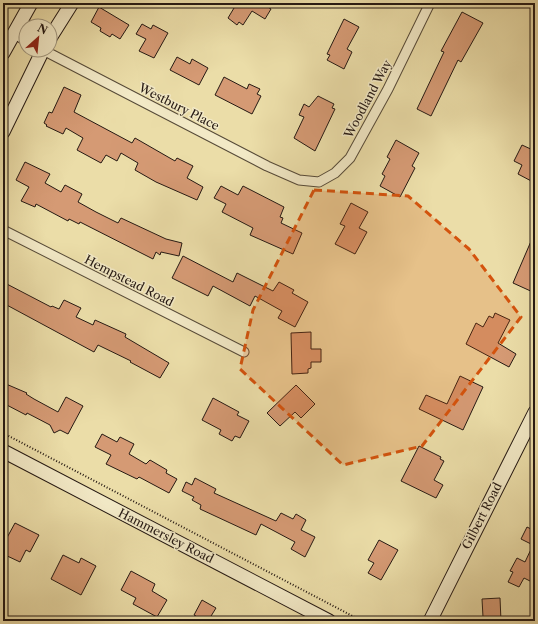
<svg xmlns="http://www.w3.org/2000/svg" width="538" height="624" font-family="'Libre Caslon Text',serif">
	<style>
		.building { fill: #d59a74; stroke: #251913 }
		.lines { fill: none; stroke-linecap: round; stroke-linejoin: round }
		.street-casing { stroke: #564a38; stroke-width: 11 }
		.secondary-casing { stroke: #251913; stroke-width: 15 }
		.path { stroke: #251913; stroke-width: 2; stroke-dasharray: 1 2; stroke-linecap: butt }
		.street { stroke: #f2e9c6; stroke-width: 9 }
		.secondary { stroke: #f2e9c6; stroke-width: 13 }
		.marked { fill: #d4530d; fill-opacity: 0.2; stroke: #d4530d; stroke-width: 3; stroke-dasharray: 8 5; stroke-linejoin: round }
		.labels { text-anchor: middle; stroke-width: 3; stroke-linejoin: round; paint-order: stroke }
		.street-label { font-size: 12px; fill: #251913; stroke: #f2e9c6 }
	</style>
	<rect width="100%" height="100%" fill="#ebdda8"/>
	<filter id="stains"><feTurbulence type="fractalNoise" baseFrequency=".005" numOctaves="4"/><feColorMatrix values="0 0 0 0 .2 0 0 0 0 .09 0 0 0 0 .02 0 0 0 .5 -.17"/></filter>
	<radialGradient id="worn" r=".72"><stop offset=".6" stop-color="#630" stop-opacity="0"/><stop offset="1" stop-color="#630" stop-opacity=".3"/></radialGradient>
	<g class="building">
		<polygon points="237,3 261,3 271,9 265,19 252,11 243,25 239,22 237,25 228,18"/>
		<polygon points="99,7 129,25 120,39 112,34 110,37 100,31 101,28 91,22"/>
		<polygon points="462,12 483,23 461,62 458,60 431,116 417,109 444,52 441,51"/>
		<polygon points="344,19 359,27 347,49 352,52 344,69 327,60 330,55 327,54"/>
		<polygon points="142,24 151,29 153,25 168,33 154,58 139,51 146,39 136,34"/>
		<polygon points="177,57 190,64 192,59 208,68 199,85 170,70"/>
		<polygon points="224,77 247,89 249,84 260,89 257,94 261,96 252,114 215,95"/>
		<polygon points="64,87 81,95 74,112 132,143 135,138 175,161 177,158 193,166 187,178 203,187 197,200 156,182 135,170 138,163 121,153 117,161 106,155 101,163 77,150 83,138 66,128 63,134 46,126 47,125 44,123 49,112 52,113"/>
		<polygon points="318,96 334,104 332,108 335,109 315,151 294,138 304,117 299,115 304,104 309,107"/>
		<polygon points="396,140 419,153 412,166 415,168 400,197 380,186 385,176 382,174 390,159 387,157"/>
		<polygon points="522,145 535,151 535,183 518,174 522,165 514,161"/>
		<polygon points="25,162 50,174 45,183 61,192 65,185 82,194 78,202 96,212 118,223 121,218 166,239 182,243 179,256 161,252 160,255 156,252 153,259 80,222 79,224 69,219 68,221 36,204 35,207 21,201 29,187 16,180"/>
		<polygon points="221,186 238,195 243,186 284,207 280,217 283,218 281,223 302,233 293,254 250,235 253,228 222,212 226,204 214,198"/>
		<polygon points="351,203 368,212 359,228 367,232 355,254 335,244 345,226 340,224"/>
		<polygon points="535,232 535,293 513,283"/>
		<polygon points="183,256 233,282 237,273 273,291 279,282 294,290 292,293 308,302 295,327 278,318 282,311 255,296 250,306 213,286 208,296 172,278"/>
		<polygon points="3,282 51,307 52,306 59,309 64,300 81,308 76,317 93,325 95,320 126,334 125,337 169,363 160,378 130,362 131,361 98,345 94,352 3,303"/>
		<polygon points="495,313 510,320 498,343 516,354 509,367 466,344 476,323 483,327 489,316 493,318"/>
		<polygon points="311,332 311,349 321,349 321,362 311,362 311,368 308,369 308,373 292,374 291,333"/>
		<polygon points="460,376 483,387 463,430 419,409 426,395 447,404"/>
		<polygon points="6,384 27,393 26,394 34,399 58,412 66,397 83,406 68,434 60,430 54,433 50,425 27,413 26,415 3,403 3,390"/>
		<polygon points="296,385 315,404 301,418 295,412 280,426 267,413"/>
		<polygon points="213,398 239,412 237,415 249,421 240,438 235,436 232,441 219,434 221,430 202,420"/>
		<polygon points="102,434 117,442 120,437 134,444 129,454 146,464 150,460 167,470 166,473 177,479 169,493 139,477 137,479 106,464 111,455 95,447"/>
		<polygon points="419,446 441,457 440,459 444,461 434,480 443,485 436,498 401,481"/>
		<polygon points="195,478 216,489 214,493 276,521 281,513 293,519 296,514 306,520 301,530 315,537 305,557 291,549 295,542 261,524 256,535 200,509 201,505 192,500 194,497 182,491 186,482 192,485"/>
		<polygon points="15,523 39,535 30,552 26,550 20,562 3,554 3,545"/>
		<polygon points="527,527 535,531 535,575 532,582 524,578 519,587 508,582 513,572 510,571 517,558 525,562 533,545 521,539"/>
		<polygon points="379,540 398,550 381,580 368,573 374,563 368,560"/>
		<polygon points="63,555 79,563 81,558 96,566 81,595 51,579"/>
		<polygon points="131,571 155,584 152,591 167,600 157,617 133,604 136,598 121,590"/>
		<polygon points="500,598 501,621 487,621 486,617 483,617 482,599"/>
		<polygon points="202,600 216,608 208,621 194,621 196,616 194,615"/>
	</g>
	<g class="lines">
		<g class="street-casing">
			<g id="street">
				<polyline points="13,33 26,41"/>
				<polyline points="43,50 267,166 299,180 319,182 335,173 350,158 388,89 430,3"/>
				<polyline points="3,230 244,352"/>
			</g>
		</g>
		<g class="secondary-casing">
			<g id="secondary">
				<polyline points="50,38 72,3"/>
				<polyline points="3,53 31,3"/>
				<polyline points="3,132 43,50"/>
				<polyline points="3,451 329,621"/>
				<polyline points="430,621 535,412"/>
			</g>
		</g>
		<polyline class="path" points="3,433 362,621"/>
		<use href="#street" class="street"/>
		<use href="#secondary" class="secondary"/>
	</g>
	<path class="marked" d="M314,190L408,196L469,249L521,317L422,446L343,465L240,369L253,310Z"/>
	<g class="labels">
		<g class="street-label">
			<text transform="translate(368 99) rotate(-62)" y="4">Woodland Way</text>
			<text transform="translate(179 107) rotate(27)" y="4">Westbury Place</text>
			<text transform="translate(129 281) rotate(27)" y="4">Hempstead Road</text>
			<text transform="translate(482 516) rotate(-63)" y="4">Gilbert Road</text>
			<text transform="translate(166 536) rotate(27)" y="4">Hammersley Road</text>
		</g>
	</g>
	<rect width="538" height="624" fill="none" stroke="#ebdda8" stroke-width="16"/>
	<rect x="4" y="4" width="530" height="616" fill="none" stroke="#251913" stroke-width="2"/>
	<rect x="8" y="8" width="522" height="608" fill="none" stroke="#251913"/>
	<g transform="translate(38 38) rotate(27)"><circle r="19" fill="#f2e9c6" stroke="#a0967e"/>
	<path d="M0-3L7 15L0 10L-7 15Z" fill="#8f2418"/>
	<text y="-6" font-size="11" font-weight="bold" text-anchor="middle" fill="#251913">N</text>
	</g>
	<rect width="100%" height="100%" filter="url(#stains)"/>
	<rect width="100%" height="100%" fill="url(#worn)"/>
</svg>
